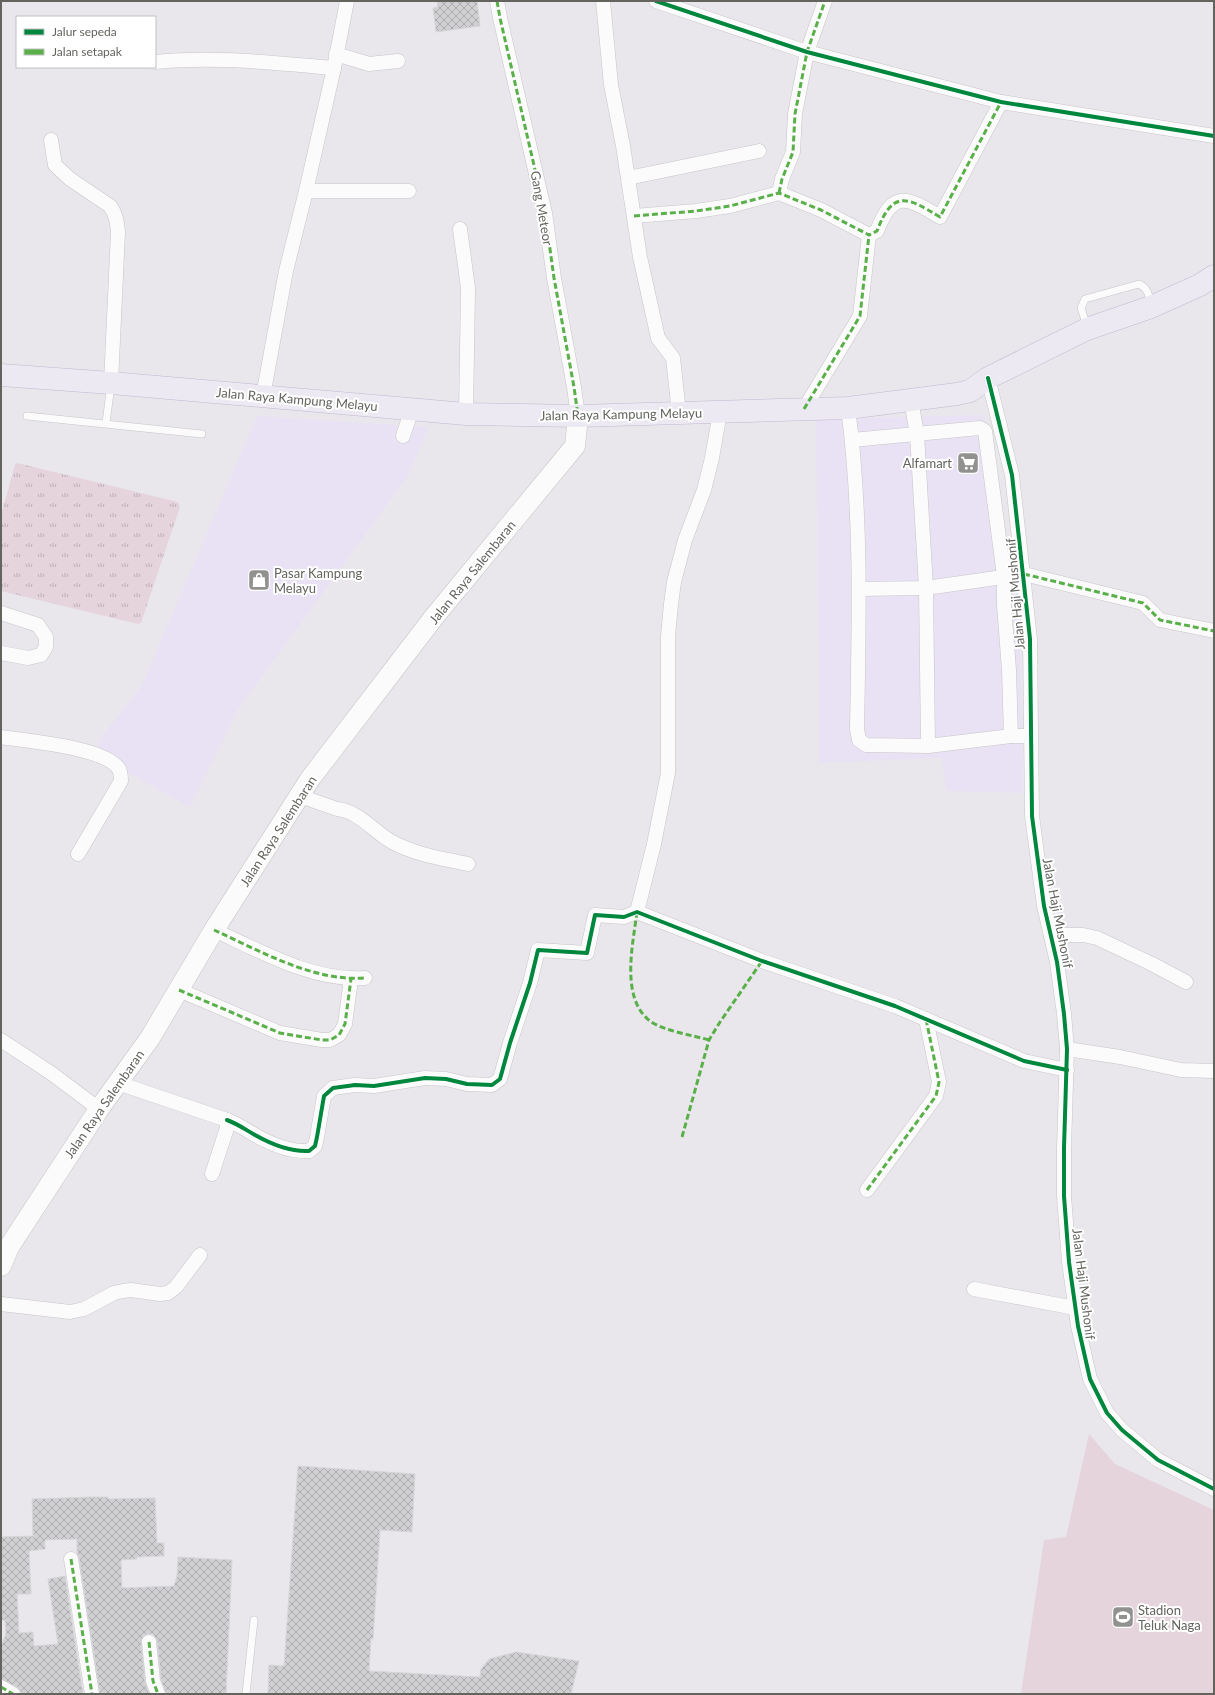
<svg xmlns="http://www.w3.org/2000/svg" width="1215" height="1695" font-family="Lato,sans-serif">
	<style>
		.commercial { fill: #e9e2f4 }
		.grass { fill: url(#grass-tufts) }
		.pitch { fill: #e5d4dc }
		.building { fill: url(#building-cross-hatch); stroke: #d8d6db }
		.lines { fill: none; stroke-linecap: round; stroke-linejoin: round }
		.service-casing { stroke: #c6c5c7; stroke-width: 8 }
		.minor-casing { stroke: #c6c5c7; stroke-width: 15 }
		.secondary-casing { stroke: #c5c5c5; stroke-width: 21 }
		.primary-casing { stroke: #c0b8d1; stroke-width: 23 }
		.service { stroke: #fcfbfc; stroke-width: 7 }
		.minor { stroke: #fcfbfc; stroke-width: 14 }
		.secondary { stroke: #fcfbfc; stroke-width: 20 }
		.primary { stroke: #ede9f2; stroke-width: 22 }
		.quiet { stroke: #59b049; stroke-width: 3; stroke-dasharray: 6 3; stroke-linecap: butt }
		.cycleway-casing { stroke: #fff; stroke-width: 6 }
		.cycleway { stroke: #00873e; stroke-width: 4 }
		.labels { text-anchor: middle; stroke-width: 4; stroke-linejoin: round; paint-order: stroke }
		.street-label { font-size: 13px; fill: #62645d; stroke: #fff }
		.poi-label { font-size: 13px; fill: #62645d; stroke: #fff; text-anchor: start }
	</style>
	<defs>
		<pattern id="grass-tufts" width="24" height="20" patternUnits="userSpaceOnUse"><rect width="24" height="20" fill="#e5d4dc"/><path d="M3 7l-1-3M5 7V3M7 7l1-3M15 17l-1-3M17 17v-4M19 17l1-3" fill="none" stroke="#bdb0b6"/></pattern>
		<pattern id="building-cross-hatch" width="8" height="8" patternUnits="userSpaceOnUse"><rect width="8" height="8" fill="#d0d0d2"/><path d="M0 0l8 8M0 8l8-8" fill="none" stroke="#acacae"/></pattern>
	</defs>
	<rect width="100%" height="100%" fill="#e9e7ec"/>
	<g class="commercial">
		<polygon points="984,415 1017,586 1022,707 1023,793 946,791 942,758 819,763 816,419"/>
		<polygon points="257,416 428,427 408,476 239,708 190,807 98,756 99,740 142,685"/>
	</g>
	<polygon class="grass" points="17,463 178,502 180,507 141,623 138,624 1,591 1,515 15,465"/>
	<polygon class="pitch" points="1089,1434 1115,1464 1214,1510 1214,1694 1021,1694 1044,1540 1066,1537"/>
	<g class="building">
		<polygon points="437,1 477,1 480,26 436,32 433,8 438,7"/>
		<polygon points="298,1466 415,1474 412,1532 380,1530 373,1639 371,1639 369,1671 480,1677 481,1669 489,1659 516,1652 579,1661 571,1694 268,1694 269,1665 284,1666"/>
		<polygon points="92,1497 108,1497 108,1499 155,1498 157,1543 164,1543 164,1556 137,1557 137,1559 121,1560 122,1588 174,1586 177,1576 178,1557 232,1560 226,1694 166,1694 161,1679 157,1641 153,1634 149,1634 144,1635 141,1643 145,1682 149,1694 100,1694 79,1558 77,1553 77,1539 45,1540 45,1549 29,1551 31,1594 17,1594 19,1633 33,1632 34,1646 58,1644 48,1579 65,1576 83,1694 22,1694 17,1687 1,1679 1,1646 6,1634 5,1620 1,1620 1,1537 33,1536 32,1499"/>
	</g>
	<g class="lines">
		<g class="service-casing">
			<g id="service">
				<path d="M1087,326L1081,308L1085,299L1139,284C1148,288 1149,296 1151,305"/>
				<polyline points="27,416 202,434"/>
				<polyline points="106,423 111,385"/>
				<polyline points="246,1694 254,1620"/>
			</g>
		</g>
		<g class="minor-casing">
			<g id="minor">
				<polyline points="497,1 500,18 545,213 554,278 574,387 578,416"/>
				<polyline points="603,1 611,85 623,146 640,257 658,338 673,358 679,413"/>
				<polyline points="656,1 807,52 1001,102 1214,136"/>
				<polyline points="336,54 369,64 398,61"/>
				<path d="M155,62C215,56 275,63 334,68"/>
				<path d="M51,140L55,165L70,179L110,206C116,214 117,222 118,232L111,383"/>
				<polyline points="628,178 759,151"/>
				<polyline points="306,191 409,191"/>
				<polyline points="779,193 782,179 793,152 795,114 807,52 825,1"/>
				<path d="M634,216L696,211L730,206L779,193L821,210L869,235L877,231C893,189 907,197 940,217L1001,102"/>
				<polyline points="460,229 468,288 466,414"/>
				<polyline points="988,378 1012,475 1030,639 1032,816 1044,906 1057,962 1064,1014 1067,1049 1064,1148 1064,1196 1069,1262 1078,1326 1090,1379 1107,1413 1122,1430 1158,1460 1214,1489"/>
				<polyline points="263,396 286,271 306,191 334,68 347,1"/>
				<polyline points="911,400 917,434 926,588 928,746"/>
				<path d="M848,408C862,514 859,622 857,729L859,740L866,745L928,746L1011,736H1030"/>
				<polyline points="804,409 860,316 869,235"/>
				<polyline points="403,436 412,409"/>
				<polyline points="852,440 980,428 985,431 1004,576 1004,605 1009,670 1011,736"/>
				<polyline points="860,589 926,588 1024,574 1143,603 1160,620 1214,631"/>
				<polyline points="1,613 38,625 46,637 46,647 41,655 28,658 1,653"/>
				<path d="M1,737C26,741 105,747 119,769C121,773 121,777 121,781L78,854"/>
				<path d="M300,796L337,809C359,811 374,832 392,842C417,855 440,858 468,864"/>
				<polyline points="637,912 654,844 668,773 668,636 671,604 674,582 685,540 704,490 712,458 720,412"/>
				<path d="M214,930C260,951 314,982 365,978"/>
				<polyline points="1051,935 1083,935 1097,938 1152,964 1186,982"/>
				<polyline points="179,990 280,1033 322,1040 330,1040 339,1035 345,1024 351,979"/>
				<polyline points="1,1040 51,1073 99,1109"/>
				<polyline points="1067,1049 1120,1057 1181,1070 1214,1071"/>
				<polyline points="118,1083 227,1120 227,1128 212,1174"/>
				<path d="M227,1120C238,1124 246,1130 255,1135C271,1144 292,1152 309,1151L315,1146L317,1137L324,1096L333,1088L355,1085L374,1086L425,1078L446,1079L467,1084L492,1085L500,1079L510,1043L530,983L538,950L587,953L595,915L624,917L637,912L762,961L895,1006L1024,1061L1067,1070"/>
				<polyline points="867,1190 936,1096 939,1082 926,1019"/>
				<polyline points="974,1289 1075,1308"/>
				<polyline points="1,1304 70,1312 84,1309 114,1293 123,1291 131,1290 160,1294 168,1293 176,1287 200,1255"/>
				<polyline points="71,1559 92,1694"/>
				<polyline points="149,1642 153,1681 158,1694"/>
				<polyline points="1,1687 13,1694"/>
			</g>
		</g>
		<g class="secondary-casing">
			<polyline id="secondary" points="1,1266 9,1247 99,1109 150,1038 214,930 310,779 434,617 575,446 578,416"/>
		</g>
		<g class="primary-casing">
			<polyline id="primary" points="1,375 111,383 466,414 578,416 848,408 957,394 970,391 988,378 1087,329 1151,307 1200,285 1214,276"/>
		</g>
		<use href="#service" class="service"/>
		<use href="#minor" class="minor"/>
		<use href="#secondary" class="secondary"/>
		<use href="#primary" class="primary"/>
		<g class="quiet">
			<polyline points="497,1 500,18 545,213 554,278 574,387 578,416"/>
			<polyline points="779,193 782,179 793,152 795,114 807,52 825,1"/>
			<path d="M634,216L696,211L730,206L779,193L821,210L869,235L877,231C893,189 907,197 940,217L1001,102"/>
			<polyline points="804,409 860,316 869,235"/>
			<polyline points="1024,574 1143,603 1160,620 1214,631"/>
			<path d="M637,912C633,944 620,998 650,1021C664,1031 692,1035 709,1040"/>
			<path d="M214,930C260,951 314,982 365,978"/>
			<polyline points="179,990 280,1033 322,1040 330,1040 339,1035 345,1024 351,979"/>
			<polyline points="682,1137 709,1040 720,1022 762,961"/>
			<polyline points="867,1190 936,1096 939,1082 926,1019"/>
			<polyline points="71,1559 92,1694"/>
			<polyline points="149,1642 153,1681 158,1694"/>
			<polyline points="1,1687 13,1694"/>
		</g>
		<g class="cycleway-casing">
			<g id="cycleway">
				<polyline points="656,1 807,52 1001,102 1214,136"/>
				<polyline points="988,378 1012,475 1030,639 1032,816 1044,906 1057,962 1064,1014 1067,1049 1064,1148 1064,1196 1069,1262 1078,1326 1090,1379 1107,1413 1122,1430 1158,1460 1214,1489"/>
				<path d="M227,1120C238,1124 246,1130 255,1135C271,1144 292,1152 309,1151L315,1146L317,1137L324,1096L333,1088L355,1085L374,1086L425,1078L446,1079L467,1084L492,1085L500,1079L510,1043L530,983L538,950L587,953L595,915L624,917L637,912L762,961L895,1006L1024,1061L1067,1070"/>
			</g>
		</g>
		<use href="#cycleway" class="cycleway"/>
	</g>
	<defs>
		<g id="supermarket-square" transform="scale(1.15)"><rect x="-9" y="-9" width="18" height="18" rx="4" fill="#91928f" stroke="#fff"/><path d="M-6-5.5h2.5l.6 2H6L4.5 2H-2.5L-4.4-4H-6ZM-1.5 3.2a1.3 1.3 0 1 0 .1 0ZM3 3.2a1.3 1.3 0 1 0 .1 0Z" fill="#fff"/></g>
		<g id="shop-square" transform="scale(1.15)"><rect x="-9" y="-9" width="18" height="18" rx="4" fill="#91928f" stroke="#fff"/><path d="M-5-2.5h2.3a2.7 3.5 0 0 1 5.4 0H5L5.5 6h-11ZM-1.5-2.5h3a1.5 2.3 0 0 0-3 0Z" fill="#fff"/></g>
		<g id="stadium-square" transform="scale(1.15)"><rect x="-9" y="-9" width="18" height="18" rx="4" fill="#91928f" stroke="#fff"/><path d="M0-5a6.5 5 0 1 0 0 10a6.5 5 0 1 0 0-10ZM-3.5-1.8h7v3.6h-7Z" fill="#fff"/></g>
	</defs>
	<g fill-rule="evenodd">
		<use href="#supermarket-square" x="968" y="463"/>
		<use href="#shop-square" x="259" y="580"/>
		<use href="#stadium-square" x="1123" y="1617"/>
	</g>
	<g class="labels">
		<g class="street-label">
			<text transform="translate(542 208) rotate(80)" y="5">Gang Meteor</text>
			<text transform="translate(297 399) rotate(5)" y="5">Jalan Raya Kampung Melayu</text>
			<text transform="translate(621 414) rotate(-1)" y="5">Jalan Raya Kampung Melayu</text>
			<text transform="translate(472 572) rotate(-51)" y="5">Jalan Raya Salembaran</text>
			<text transform="translate(1015 594) rotate(-95)" y="5">Jalan Haji Mushonif</text>
			<text transform="translate(278 831) rotate(-57)" y="5">Jalan Raya Salembaran</text>
			<text transform="translate(1058 913) rotate(79)" y="5">Jalan Haji Mushonif</text>
			<text transform="translate(104 1104) rotate(-55)" y="5">Jalan Raya Salembaran</text>
			<text transform="translate(1084 1284) rotate(83)" y="5">Jalan Haji Mushonif</text>
		</g>
		<g class="poi-label">
			<text x="952" y="468" text-anchor="end">Alfamart</text>
			<text x="274" y="578">Pasar Kampung<tspan x="274" dy="15">Melayu</tspan></text>
			<text x="1138" y="1615">Stadion<tspan x="1138" dy="15">Teluk Naga</tspan></text>
		</g>
	</g>
	<rect width="1215" height="1695" fill="none" stroke="#62645d" stroke-width="4"/>
	<rect x="16" y="16" width="140" height="52" fill="#ffffff" stroke="#c0c1be"/>
	<rect x="24" y="29" width="20" height="6" fill="#00873e" stroke="#c0c1be"/>
	<text x="52" y="36" font-size="12" fill="#62645d">Jalur sepeda</text>
	<rect x="24" y="49" width="20" height="6" fill="#59b049" stroke="#c0c1be"/>
	<text x="52" y="56" font-size="12" fill="#62645d">Jalan setapak</text>
</svg>
